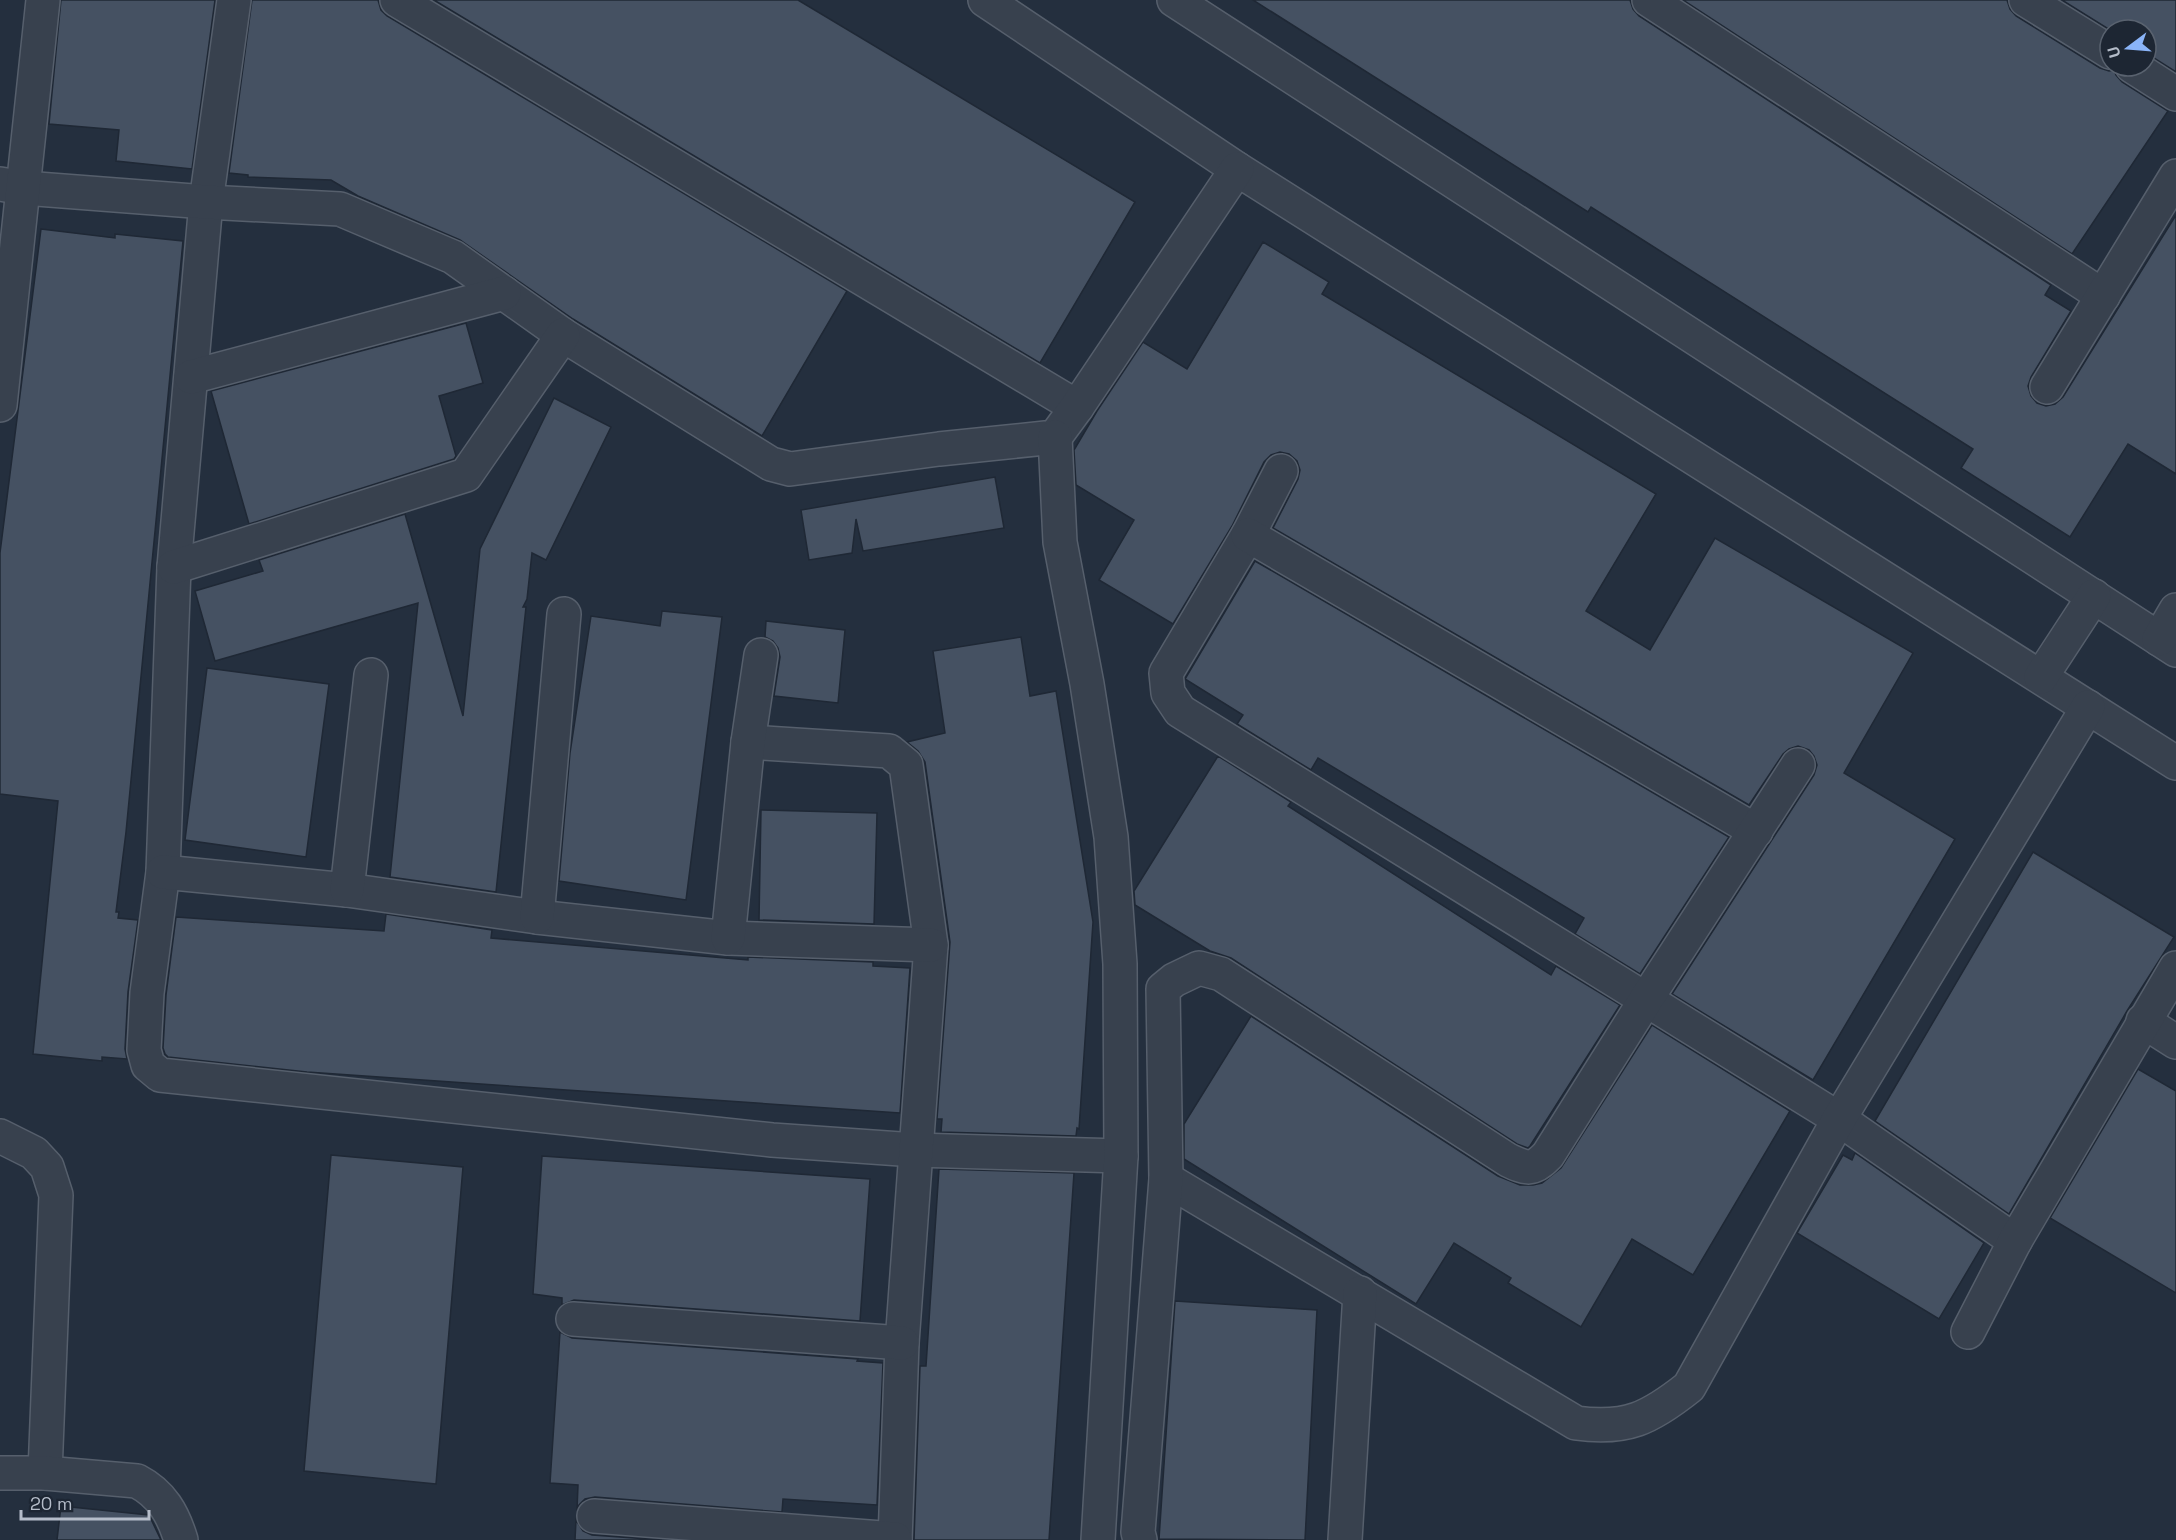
<svg xmlns="http://www.w3.org/2000/svg" width="2176" height="1540" font-family="'Space Grotesk',sans-serif">
	<style>
		.building { fill: #455162; stroke: #1f2835; stroke-width: 1.5 }
		.lines { fill: none; stroke-linecap: round; stroke-linejoin: round }
		.minor-casing { stroke: #565f6c; stroke-width: 36 }
		.minor { stroke: #38414e; stroke-width: 33 }
	</style>
	<rect width="100%" height="100%" fill="#242f3e"/>
	<g class="building">
		<polygon points="61,0 215,0 192,169 116,161 119,130 49,124"/>
		<polygon points="252,0 378,0 381,10 387,16 847,291 762,436 573,319 460,240 358,196 331,180 248,177 248,175 229,173"/>
		<polygon points="434,0 798,0 1135,202 1040,363"/>
		<polygon points="1253,0 1630,0 1633,9 1639,16 2051,285 2045,295 2071,311 2031,377 2028,386 2031,396 2037,403 2046,406 2055,404 2063,397 2176,215 2176,474 2128,444 2070,537 1961,468 1973,449 1646,242 1591,207 1588,212"/>
		<polygon points="1683,0 2007,0 2010,9 2016,16 2100,68 2109,71 2114,70 2116,75 2122,82 2168,111 2072,254"/>
		<polygon points="2062,0 2176,0 2176,72 2146,53 2146,30 2110,30"/>
		<polygon points="41,229 115,238 115,234 183,241 126,832 116,912 119,912 118,918 138,920 128,992 125,1049 127,1059 102,1057 102,1061 33,1054 58,801 0,794 0,553"/>
		<polygon points="1263,242 1329,282 1322,294 1656,494 1586,611 1650,650 1715,538 1913,653 1844,773 1955,839 1813,1080 1672,994 1814,775 1817,765 1814,756 1809,750 1798,746 1789,749 1783,754 1749,805 1273,528 1298,479 1300,470 1297,461 1289,454 1280,452 1271,455 1264,462 1232,526 1173,624 1099,580 1134,520 1076,485 1074,450 1097,411 1143,342 1187,369"/>
		<polygon points="466,323 483,383 439,396 456,456 454,459 249,524 211,391"/>
		<polygon points="554,398 611,427 546,560 532,553 527,599 523,607 526,607 496,892 390,877 418,603 215,661 195,591 263,571 259,560 405,514 463,716 480,549"/>
		<polygon points="995,477 1004,528 863,551 856,519 852,553 809,560 801,510"/>
		<polygon points="1255,561 1729,837 1640,974 1575,934 1584,918 1318,758 1311,770 1237,724 1243,715 1185,679"/>
		<polygon points="662,611 722,617 686,900 559,881 570,753 591,616 660,626"/>
		<polygon points="766,621 845,630 838,703 774,696 780,657 778,648 773,641 765,637"/>
		<polygon points="1021,637 1030,696 1056,691 1093,922 1079,1129 1077,1128 1076,1136 941,1132 942,1119 937,1119 950,942 925,762 918,751 907,742 945,733 933,651"/>
		<polygon points="207,668 329,684 306,857 185,840"/>
		<polygon points="1218,756 1291,802 1288,806 1551,975 1556,966 1620,1005 1530,1146 1528,1148 1517,1144 1231,958 1210,951 1135,905 1134,891"/>
		<polygon points="761,810 877,813 874,924 759,920"/>
		<polygon points="2033,852 2174,937 2127,1011 2009,1214 1875,1121"/>
		<polygon points="386,914 492,930 491,938 748,960 748,957 873,962 873,966 910,968 900,1113 307,1072 168,1057 165,1054 163,1048 166,995 176,917 384,931"/>
		<polygon points="1251,1016 1498,1176 1520,1185 1533,1185 1542,1183 1561,1168 1652,1025 1790,1111 1693,1275 1632,1239 1581,1327 1508,1283 1511,1278 1454,1243 1416,1304 1184,1159 1184,1124"/>
		<polygon points="2138,1069 2176,1091 2176,1293 2050,1218"/>
		<polygon points="1855,1153 1984,1243 1939,1319 1797,1233 1843,1155 1852,1160"/>
		<polygon points="331,1155 463,1167 436,1484 304,1471"/>
		<polygon points="542,1156 870,1179 860,1321 574,1300 562,1305 562,1298 533,1294"/>
		<polygon points="939,1169 1074,1173 1049,1540 914,1540 920,1366 926,1366"/>
		<polygon points="1175,1301 1317,1310 1305,1540 1159,1539"/>
		<polygon points="560,1332 572,1338 858,1359 857,1361 883,1363 877,1505 783,1499 782,1512 595,1497 585,1499 579,1505 577,1510 578,1485 550,1483"/>
		<polygon points="61,1506 149,1515 161,1540 57,1540"/>
		<polygon points="576,1520 583,1531 592,1535 662,1540 575,1540"/>
	</g>
	<g class="lines">
		<g class="minor-casing">
			<g id="minor">
				<polyline points="234,0 206,202 174,567 163,872 147,993 144,1050 148,1065 160,1075 772,1140 915,1150 1121,1156"/>
				<polyline points="397,0 1077,407"/>
				<polyline points="985,0 1237,169 2176,763"/>
				<polyline points="1174,0 2176,650"/>
				<polyline points="1649,0 2103,296"/>
				<polyline points="2026,0 2110,52"/>
				<polyline points="2132,66 2176,94"/>
				<polyline points="0,184 24,188 206,202 340,209 453,257 563,335 771,464 790,469 939,449 1055,437 1077,407 1237,169"/>
				<polyline points="191,377 504,293"/>
				<polyline points="2047,387 2176,176"/>
				<polyline points="0,405 43,0"/>
				<polyline points="1055,437 1060,542 1087,684 1111,837 1120,964 1121,1156 1098,1540"/>
				<polyline points="1281,471 1248,535 1166,673 1168,693 1180,711 1839,1119 2015,1241"/>
				<polyline points="1248,535 1756,831"/>
				<polyline points="174,567 466,475 563,335"/>
				<polyline points="2159,639 2176,610"/>
				<polyline points="2041,677 2094,596"/>
				<polyline points="748,742 889,751 906,765 931,945 902,1343 895,1540"/>
				<polyline points="163,872 347,890 537,917 728,938 931,945"/>
				<polyline points="347,890 371,675"/>
				<polyline points="537,917 564,614"/>
				<polyline points="728,938 748,742 761,655"/>
				<polyline points="2143,1021 2176,1042"/>
				<polyline points="0,1136 34,1153 47,1167 56,1195 45,1473"/>
				<path d="M1166,1179L1576,1423C1627,1430 1650,1418 1689,1387L1839,1119L2088,707"/>
				<polyline points="573,1319 902,1343"/>
				<polyline points="1968,1332 2015,1241 2176,968"/>
				<path d="M0,1473H45L137,1481C162,1494 173,1514 181,1540"/>
				<polyline points="594,1516 895,1539"/>
				<path d="M1140,1540L1138,1532L1166,1179L1163,989L1174,980L1199,968L1221,974L1508,1160C1527,1169 1533,1171 1548,1155L1645,1001L1798,765"/>
				<polyline points="1345,1540 1360,1293"/>
			</g>
		</g>
		<use href="#minor" class="minor"/>
	</g>
	<g transform="translate(2128 48) rotate(254)"><circle r="28" fill="#1d2633" stroke="#59626f" stroke-width="1.5"/>
	<path d="M0-4.5L10 22L0 15L-10 22Z" fill="#8ab4f8"/>
	<text y="-9" font-size="16" font-weight="bold" text-anchor="middle" fill="#b4bcc9">U</text>
	</g>
	<path d="M21 1510v9h128v-9" fill="none" stroke="#b4bcc9" stroke-width="3"/>
	<text x="30" y="1510" font-size="18" fill="#b4bcc9" stroke="#1d2633" stroke-width="4.5" paint-order="stroke">20 m</text>
</svg>
